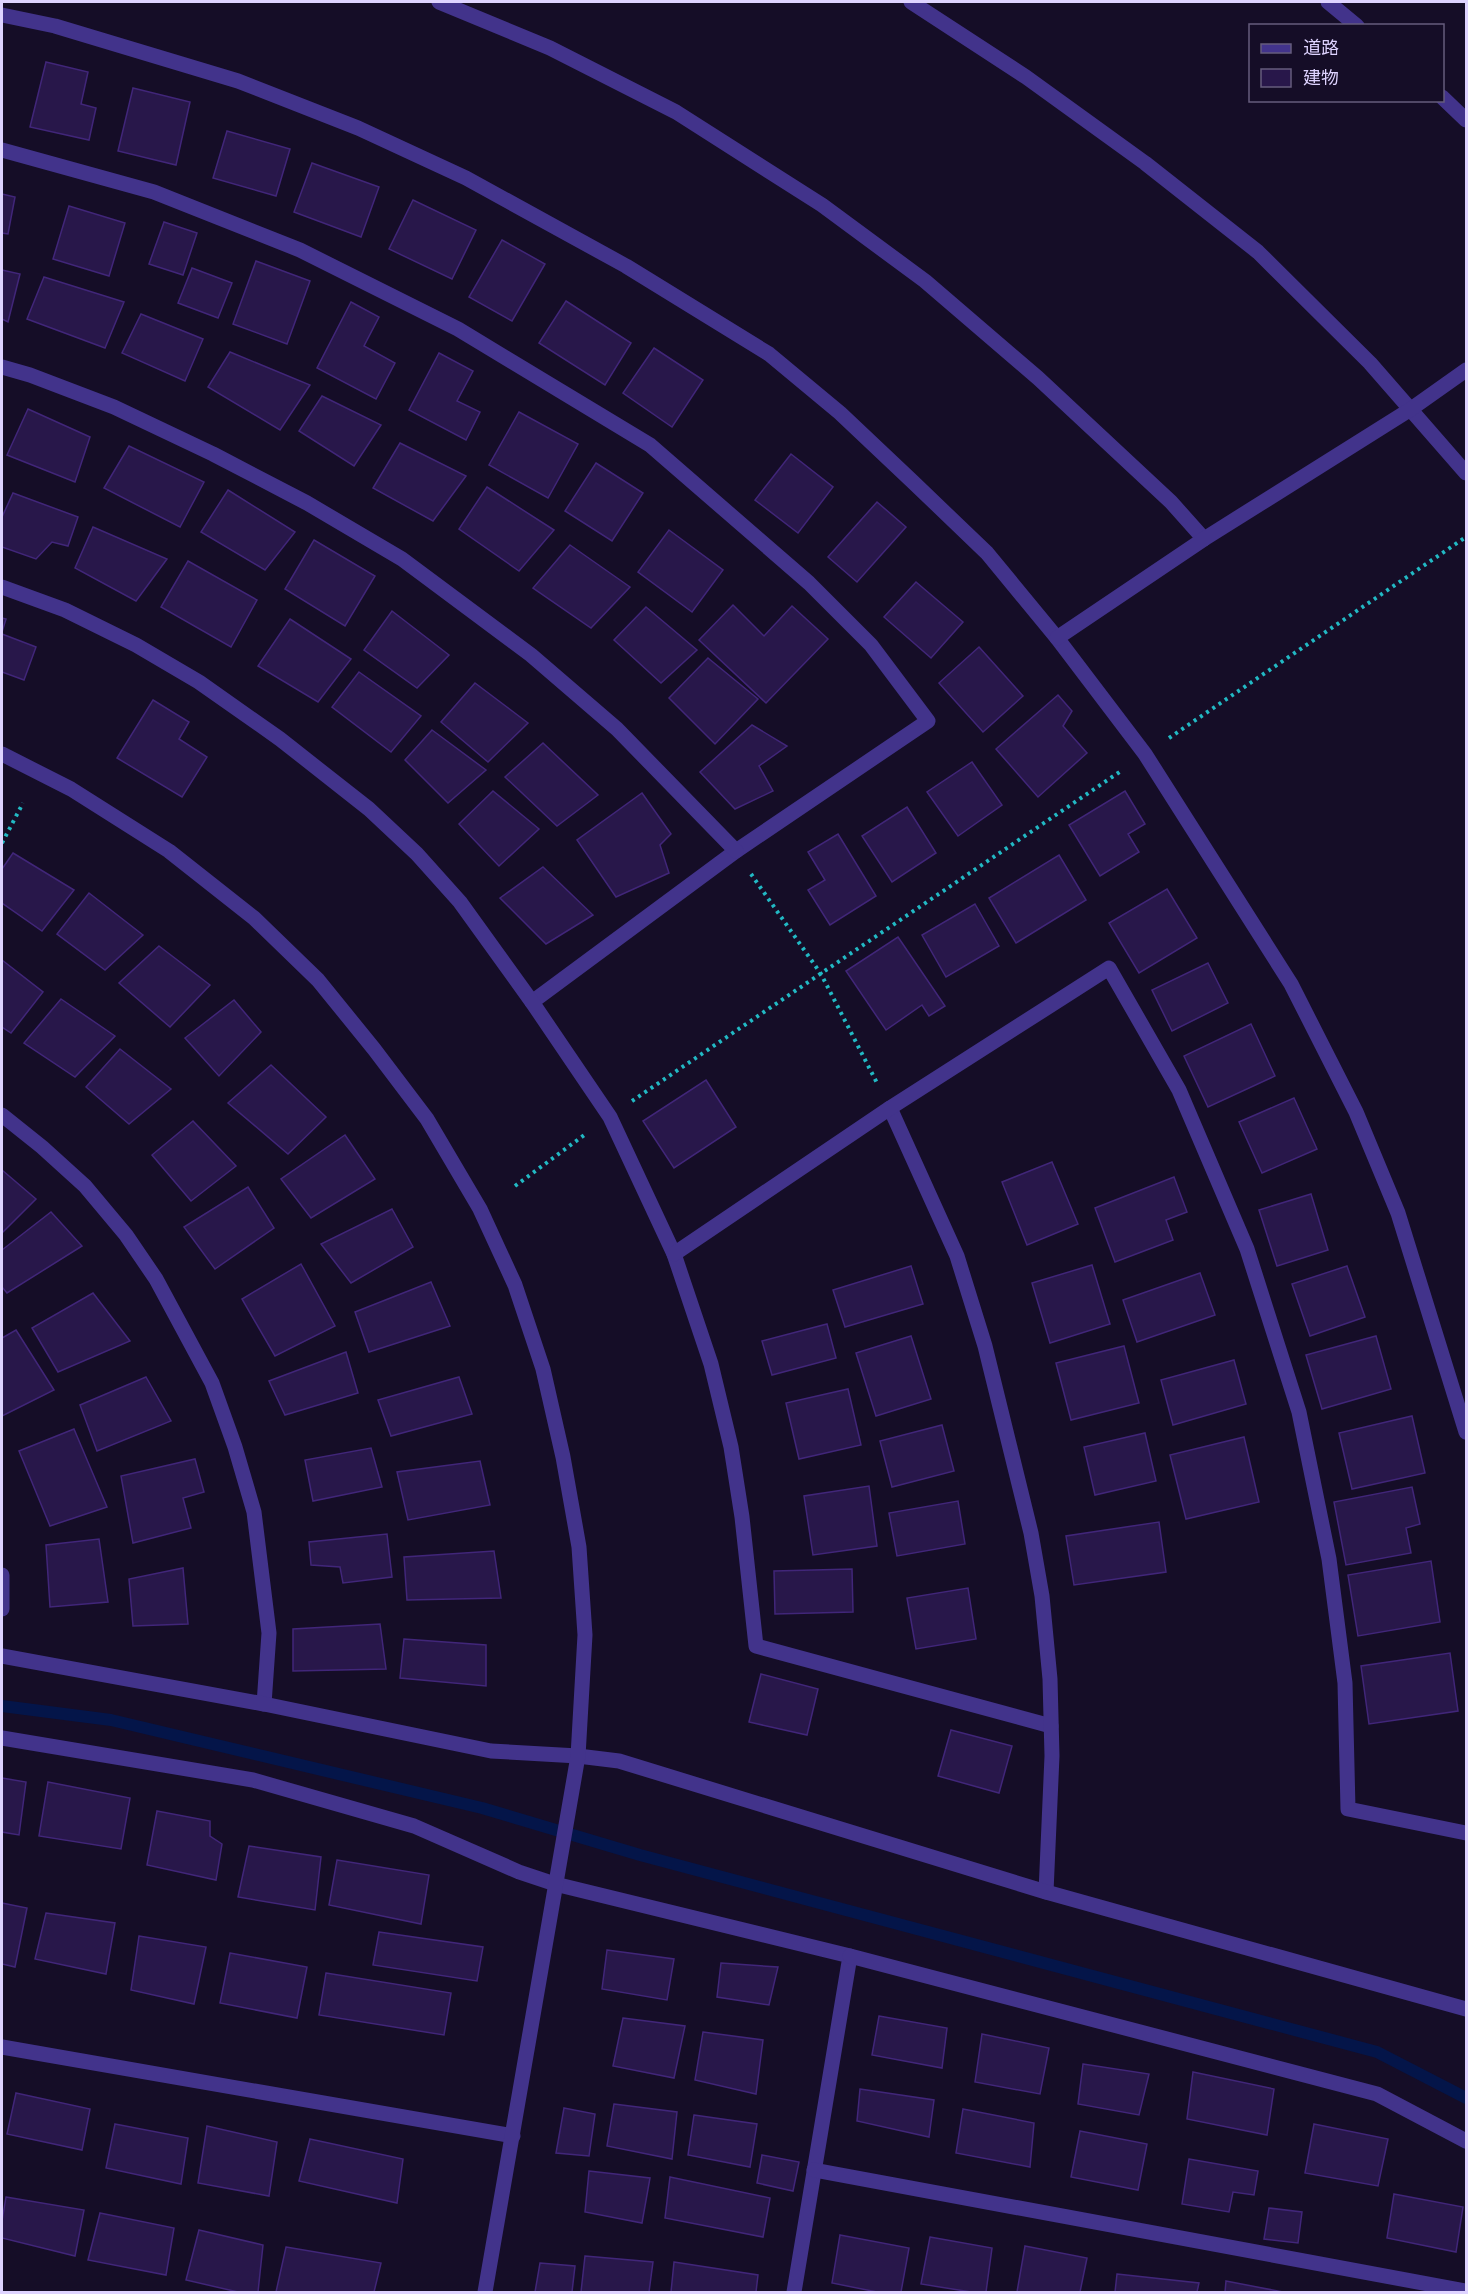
<svg xmlns="http://www.w3.org/2000/svg" width="1468" height="2294" font-family="Figtree,'Noto Sans JP',sans-serif">
	<style>
		.lines { fill: none; stroke-linecap: round; stroke-linejoin: round }
		.stream { stroke: #041549; stroke-width: 12 }
		.building { fill: #28174a; stroke: #412679; stroke-width: 1.5 }
		.path { stroke: #22b9c4; stroke-width: 4; stroke-dasharray: 3 4.5; stroke-linecap: butt }
		.minor { stroke: #42338b; stroke-width: 15 }
		.tertiary { stroke: #42338b; stroke-width: 15 }
	</style>
	<rect width="100%" height="100%" fill="#150d27"/>
	<g class="lines">
		<polyline class="stream" points="2,1706 111,1720 482,1808 640,1855 1377,2052 1466,2098"/>
	</g>
	<g class="building">
		<polygon points="46,62 88,72 81,104 96,108 89,140 30,127"/>
		<polygon points="133,88 190,102 176,165 118,151"/>
		<polygon points="227,131 290,149 276,196 213,178"/>
		<polygon points="312,163 379,187 361,237 294,212"/>
		<polygon points="2,194 15,197 8,234 2,233"/>
		<polygon points="413,200 476,230 452,279 389,249"/>
		<polygon points="69,206 125,223 109,276 53,259"/>
		<polygon points="164,222 197,233 183,275 149,264"/>
		<polygon points="502,240 545,264 512,321 469,297"/>
		<polygon points="256,261 310,281 287,344 233,324"/>
		<polygon points="192,268 232,283 218,318 178,303"/>
		<polygon points="2,270 20,274 8,322 2,319"/>
		<polygon points="44,277 124,302 105,348 27,319"/>
		<polygon points="566,301 631,343 605,385 539,343"/>
		<polygon points="351,302 379,317 364,346 395,363 376,399 317,368"/>
		<polygon points="141,314 203,339 185,381 122,353"/>
		<polygon points="654,348 703,380 672,427 623,393"/>
		<polygon points="230,352 310,385 280,430 208,387"/>
		<polygon points="439,353 473,371 457,401 480,412 466,440 409,410"/>
		<polygon points="322,396 381,425 354,466 299,431"/>
		<polygon points="28,409 90,437 75,482 7,455"/>
		<polygon points="519,412 578,444 548,498 489,465"/>
		<polygon points="400,443 466,476 433,521 373,488"/>
		<polygon points="129,446 204,482 180,527 104,488"/>
		<polygon points="791,454 833,487 798,533 755,500"/>
		<polygon points="596,463 643,493 612,541 565,511"/>
		<polygon points="487,487 554,530 519,571 459,529"/>
		<polygon points="228,490 295,532 265,570 201,532"/>
		<polygon points="13,493 78,517 68,546 52,542 36,559 2,547 2,517"/>
		<polygon points="877,502 906,527 857,582 828,557"/>
		<polygon points="93,527 167,559 136,601 75,568"/>
		<polygon points="669,530 723,570 692,612 638,572"/>
		<polygon points="314,540 375,576 345,626 285,589"/>
		<polygon points="570,545 630,587 591,628 533,588"/>
		<polygon points="188,561 257,600 231,647 161,607"/>
		<polygon points="916,582 963,622 931,658 884,617"/>
		<polygon points="733,605 764,636 792,606 828,639 766,703 699,640"/>
		<polygon points="646,607 697,650 661,683 614,640"/>
		<polygon points="392,611 449,655 417,688 364,650"/>
		<polygon points="2,618 6,619 2,632"/>
		<polygon points="290,619 351,659 318,702 258,666"/>
		<polygon points="2,634 36,647 24,680 2,672"/>
		<polygon points="979,647 1023,696 983,732 939,683"/>
		<polygon points="708,658 758,699 715,744 669,698"/>
		<polygon points="359,672 421,716 391,752 332,707"/>
		<polygon points="475,683 528,723 488,762 441,722"/>
		<polygon points="1058,695 1072,711 1063,726 1087,753 1038,797 996,749"/>
		<polygon points="153,700 189,722 179,739 207,757 182,797 117,758"/>
		<polygon points="752,725 787,746 759,766 773,791 735,809 700,772"/>
		<polygon points="432,730 486,770 448,803 405,760"/>
		<polygon points="543,743 598,795 557,826 505,777"/>
		<polygon points="972,762 1002,805 958,836 927,792"/>
		<polygon points="493,791 539,829 499,866 459,824"/>
		<polygon points="1125,791 1145,824 1128,834 1139,852 1100,876 1069,825"/>
		<polygon points="642,793 671,834 660,845 669,873 616,897 577,840"/>
		<polygon points="907,807 936,853 892,882 862,836"/>
		<polygon points="838,834 876,896 830,925 808,890 825,880 808,852"/>
		<polygon points="13,853 74,890 42,931 2,903 2,869"/>
		<polygon points="1059,855 1086,900 1016,943 989,898"/>
		<polygon points="543,867 593,915 546,944 500,898"/>
		<polygon points="1167,889 1197,938 1139,973 1109,923"/>
		<polygon points="89,893 143,935 105,970 57,934"/>
		<polygon points="975,904 999,946 946,977 922,935"/>
		<polygon points="898,937 945,1006 929,1016 922,1005 886,1030 846,971"/>
		<polygon points="159,946 210,985 170,1027 119,983"/>
		<polygon points="2,960 43,992 11,1033 2,1027"/>
		<polygon points="1208,963 1228,1003 1172,1031 1152,990"/>
		<polygon points="61,999 115,1036 75,1077 24,1043"/>
		<polygon points="234,1000 261,1032 219,1076 185,1038"/>
		<polygon points="1251,1024 1275,1076 1208,1107 1184,1056"/>
		<polygon points="120,1049 171,1089 129,1124 86,1087"/>
		<polygon points="271,1065 326,1117 288,1154 228,1103"/>
		<polygon points="706,1080 736,1127 674,1168 643,1121"/>
		<polygon points="1294,1098 1317,1149 1262,1173 1239,1122"/>
		<polygon points="193,1121 236,1166 191,1201 152,1155"/>
		<polygon points="345,1135 375,1179 311,1218 281,1179"/>
		<polygon points="1052,1162 1078,1224 1027,1245 1002,1182"/>
		<polygon points="2,1170 36,1199 2,1233"/>
		<polygon points="1174,1177 1187,1212 1166,1220 1173,1240 1115,1262 1095,1208"/>
		<polygon points="248,1187 274,1228 215,1269 184,1227"/>
		<polygon points="1311,1194 1328,1250 1277,1266 1259,1210"/>
		<polygon points="392,1209 413,1247 351,1283 321,1244"/>
		<polygon points="51,1212 82,1246 7,1293 2,1287 2,1250"/>
		<polygon points="301,1264 335,1326 275,1356 242,1299"/>
		<polygon points="1092,1265 1110,1324 1050,1343 1032,1283"/>
		<polygon points="911,1266 923,1304 845,1327 833,1290"/>
		<polygon points="1347,1266 1365,1317 1310,1336 1292,1284"/>
		<polygon points="1200,1273 1215,1315 1137,1342 1123,1300"/>
		<polygon points="431,1282 450,1326 369,1352 355,1312"/>
		<polygon points="93,1293 130,1341 58,1372 32,1328"/>
		<polygon points="827,1324 836,1358 772,1375 762,1341"/>
		<polygon points="16,1330 54,1390 2,1416 2,1338"/>
		<polygon points="911,1336 931,1399 876,1416 856,1353"/>
		<polygon points="1376,1336 1391,1389 1322,1409 1306,1355"/>
		<polygon points="1124,1346 1139,1403 1071,1420 1056,1363"/>
		<polygon points="346,1352 358,1393 285,1415 269,1381"/>
		<polygon points="1234,1360 1246,1404 1173,1425 1161,1380"/>
		<polygon points="146,1377 171,1421 97,1451 80,1405"/>
		<polygon points="459,1377 472,1414 391,1436 378,1400"/>
		<polygon points="848,1389 861,1445 799,1459 786,1403"/>
		<polygon points="1412,1416 1425,1473 1352,1489 1339,1433"/>
		<polygon points="942,1425 954,1471 892,1487 880,1441"/>
		<polygon points="74,1429 107,1507 50,1526 19,1451"/>
		<polygon points="1145,1433 1156,1481 1095,1495 1084,1447"/>
		<polygon points="1244,1437 1259,1502 1186,1519 1170,1455"/>
		<polygon points="371,1448 382,1487 313,1501 305,1460"/>
		<polygon points="195,1459 204,1492 183,1498 191,1528 133,1543 121,1476"/>
		<polygon points="480,1461 490,1505 408,1520 397,1472"/>
		<polygon points="869,1486 877,1546 813,1555 804,1496"/>
		<polygon points="1412,1487 1420,1524 1406,1528 1411,1553 1346,1565 1334,1502"/>
		<polygon points="958,1501 965,1544 897,1556 889,1513"/>
		<polygon points="1159,1522 1166,1572 1074,1585 1066,1536"/>
		<polygon points="387,1534 392,1577 343,1583 340,1567 311,1565 309,1542"/>
		<polygon points="99,1539 108,1602 50,1607 46,1545"/>
		<polygon points="494,1551 501,1598 407,1600 404,1557"/>
		<polygon points="1431,1561 1440,1622 1358,1636 1348,1575"/>
		<polygon points="183,1568 188,1624 133,1626 129,1579"/>
		<polygon points="852,1569 853,1612 775,1614 774,1571"/>
		<polygon points="968,1588 976,1639 916,1649 907,1598"/>
		<polygon points="380,1624 386,1669 293,1671 293,1629"/>
		<polygon points="404,1639 486,1645 486,1686 400,1678"/>
		<polygon points="1450,1653 1458,1711 1369,1724 1361,1666"/>
		<polygon points="761,1674 818,1689 807,1735 749,1722"/>
		<polygon points="951,1730 1012,1746 999,1793 938,1776"/>
		<polygon points="2,1778 26,1782 19,1835 2,1832"/>
		<polygon points="48,1782 130,1798 121,1849 39,1836"/>
		<polygon points="157,1811 210,1821 210,1836 222,1844 216,1880 147,1865"/>
		<polygon points="249,1846 321,1857 315,1910 238,1897"/>
		<polygon points="337,1860 429,1875 421,1924 329,1905"/>
		<polygon points="2,1903 27,1908 15,1967 2,1964"/>
		<polygon points="46,1913 115,1923 106,1974 35,1959"/>
		<polygon points="379,1932 483,1947 477,1981 373,1965"/>
		<polygon points="139,1936 206,1947 194,2004 131,1990"/>
		<polygon points="607,1950 674,1959 667,2000 602,1989"/>
		<polygon points="230,1953 307,1967 297,2018 220,2003"/>
		<polygon points="721,1963 778,1967 769,2005 717,1997"/>
		<polygon points="326,1973 451,1993 444,2035 319,2015"/>
		<polygon points="879,2016 947,2028 942,2068 872,2055"/>
		<polygon points="623,2018 685,2026 674,2078 613,2066"/>
		<polygon points="703,2032 763,2040 756,2094 695,2080"/>
		<polygon points="982,2034 1049,2048 1040,2094 975,2082"/>
		<polygon points="1083,2064 1149,2074 1139,2115 1078,2104"/>
		<polygon points="1193,2072 1274,2089 1267,2135 1187,2119"/>
		<polygon points="860,2089 934,2100 929,2137 857,2121"/>
		<polygon points="16,2093 90,2109 82,2150 7,2134"/>
		<polygon points="614,2104 677,2112 672,2159 607,2146"/>
		<polygon points="564,2108 595,2114 589,2156 556,2153"/>
		<polygon points="963,2109 1034,2123 1030,2167 956,2153"/>
		<polygon points="694,2115 757,2124 750,2167 688,2155"/>
		<polygon points="115,2124 188,2138 181,2184 106,2168"/>
		<polygon points="1314,2124 1388,2139 1378,2186 1305,2173"/>
		<polygon points="207,2126 277,2142 269,2196 198,2183"/>
		<polygon points="1080,2131 1147,2144 1138,2190 1071,2177"/>
		<polygon points="310,2139 403,2159 397,2203 299,2181"/>
		<polygon points="762,2155 799,2162 793,2191 757,2183"/>
		<polygon points="1189,2159 1258,2171 1254,2195 1233,2192 1229,2212 1182,2204"/>
		<polygon points="589,2171 650,2178 642,2223 585,2212"/>
		<polygon points="670,2177 770,2198 763,2237 665,2218"/>
		<polygon points="1394,2194 1463,2207 1456,2252 1387,2238"/>
		<polygon points="6,2197 84,2210 75,2256 2,2238 2,2221"/>
		<polygon points="1269,2208 1302,2212 1298,2243 1264,2239"/>
		<polygon points="100,2213 174,2228 166,2275 88,2260"/>
		<polygon points="199,2230 263,2245 258,2292 238,2292 186,2280"/>
		<polygon points="840,2235 909,2248 901,2292 877,2292 832,2283"/>
		<polygon points="930,2237 992,2248 986,2292 971,2292 921,2284"/>
		<polygon points="1025,2246 1087,2258 1080,2292 1017,2292"/>
		<polygon points="286,2247 381,2263 374,2292 276,2292"/>
		<polygon points="585,2256 653,2262 649,2292 581,2292"/>
		<polygon points="674,2262 758,2275 756,2292 671,2292"/>
		<polygon points="540,2263 575,2266 572,2292 535,2292"/>
		<polygon points="1117,2274 1199,2283 1197,2292 1115,2292"/>
		<polygon points="1226,2281 1283,2292 1225,2292"/>
	</g>
	<g class="lines">
		<g class="path">
			<polyline points="1169,738 1466,537"/>
			<polyline points="2,843 23,803"/>
			<polyline points="751,874 821,974 877,1083"/>
			<polyline points="632,1101 1121,771"/>
			<polyline points="515,1186 587,1133"/>
		</g>
		<g class="minor">
			<polyline points="439,2 550,48 676,112 822,205 925,281 1038,378 1171,502 1204,539"/>
			<polyline points="911,2 1026,77 1145,163 1258,252 1370,363 1466,473"/>
			<polyline points="1328,2 1357,26"/>
			<polyline points="2,15 55,26 238,81 358,128 466,178 626,266 769,354 840,413 913,482 987,553 1057,638 1145,754 1291,984 1356,1112 1398,1213 1466,1432"/>
			<polyline points="1442,97 1466,120"/>
			<polyline points="2,150 154,192 300,250 458,329 650,445 809,583 871,645 928,721 736,851 532,1002"/>
			<polyline points="2,367 30,375 114,407 213,454 307,503 402,559 531,655 617,729 736,851"/>
			<polyline points="2,587 65,610 136,645 199,682 280,739 369,809 417,854 460,902 532,1002 610,1117 674,1254 711,1364 731,1447 742,1517 756,1646 1051,1726"/>
			<polyline points="1057,638 1204,539 1411,409 1466,370"/>
			<polyline points="890,1108 957,1256 985,1346 1031,1533 1042,1596 1050,1679 1052,1756 1046,1892"/>
			<polyline points="2,1115 42,1147 85,1186 126,1235 156,1279 212,1383 235,1447 254,1512 269,1633 264,1704"/>
			<polyline points="674,1254 890,1108 1109,968 1179,1090 1247,1249 1299,1412 1329,1559 1345,1683 1348,1809 1466,1833"/>
			<polyline points="2,1575 2,1609"/>
			<polyline points="2,1656 264,1704 491,1751 578,1756 619,1761 1046,1892 1466,2009"/>
			<polyline points="2,1738 253,1780 414,1826 519,1872 555,1884 850,1956 794,2292"/>
			<polyline points="850,1956 1377,2094 1466,2141"/>
			<polyline points="2,2047 513,2136"/>
			<polyline points="814,2170 1466,2291"/>
		</g>
		<polyline class="tertiary" points="2,754 71,789 169,851 254,918 318,980 374,1049 427,1119 480,1209 515,1285 543,1369 563,1457 579,1547 585,1635 578,1756 485,2292"/>
	</g>
	<rect width="1468" height="2294" fill="none" stroke="#ded3ff" stroke-width="6"/>
	<rect x="1249" y="24" width="195" height="78" fill="#150d27" stroke="#655c7d" stroke-width="1.5"/>
	<rect x="1261" y="44" width="30" height="9" fill="#42338b" stroke="#655c7d" stroke-width="1.5"/>
	<text x="1303" y="54" font-size="18" fill="#ded3ff">道路</text>
	<rect x="1261" y="69" width="30" height="18" fill="#28174a" stroke="#655c7d" stroke-width="1.5"/>
	<text x="1303" y="84" font-size="18" fill="#ded3ff">建物</text>
</svg>
